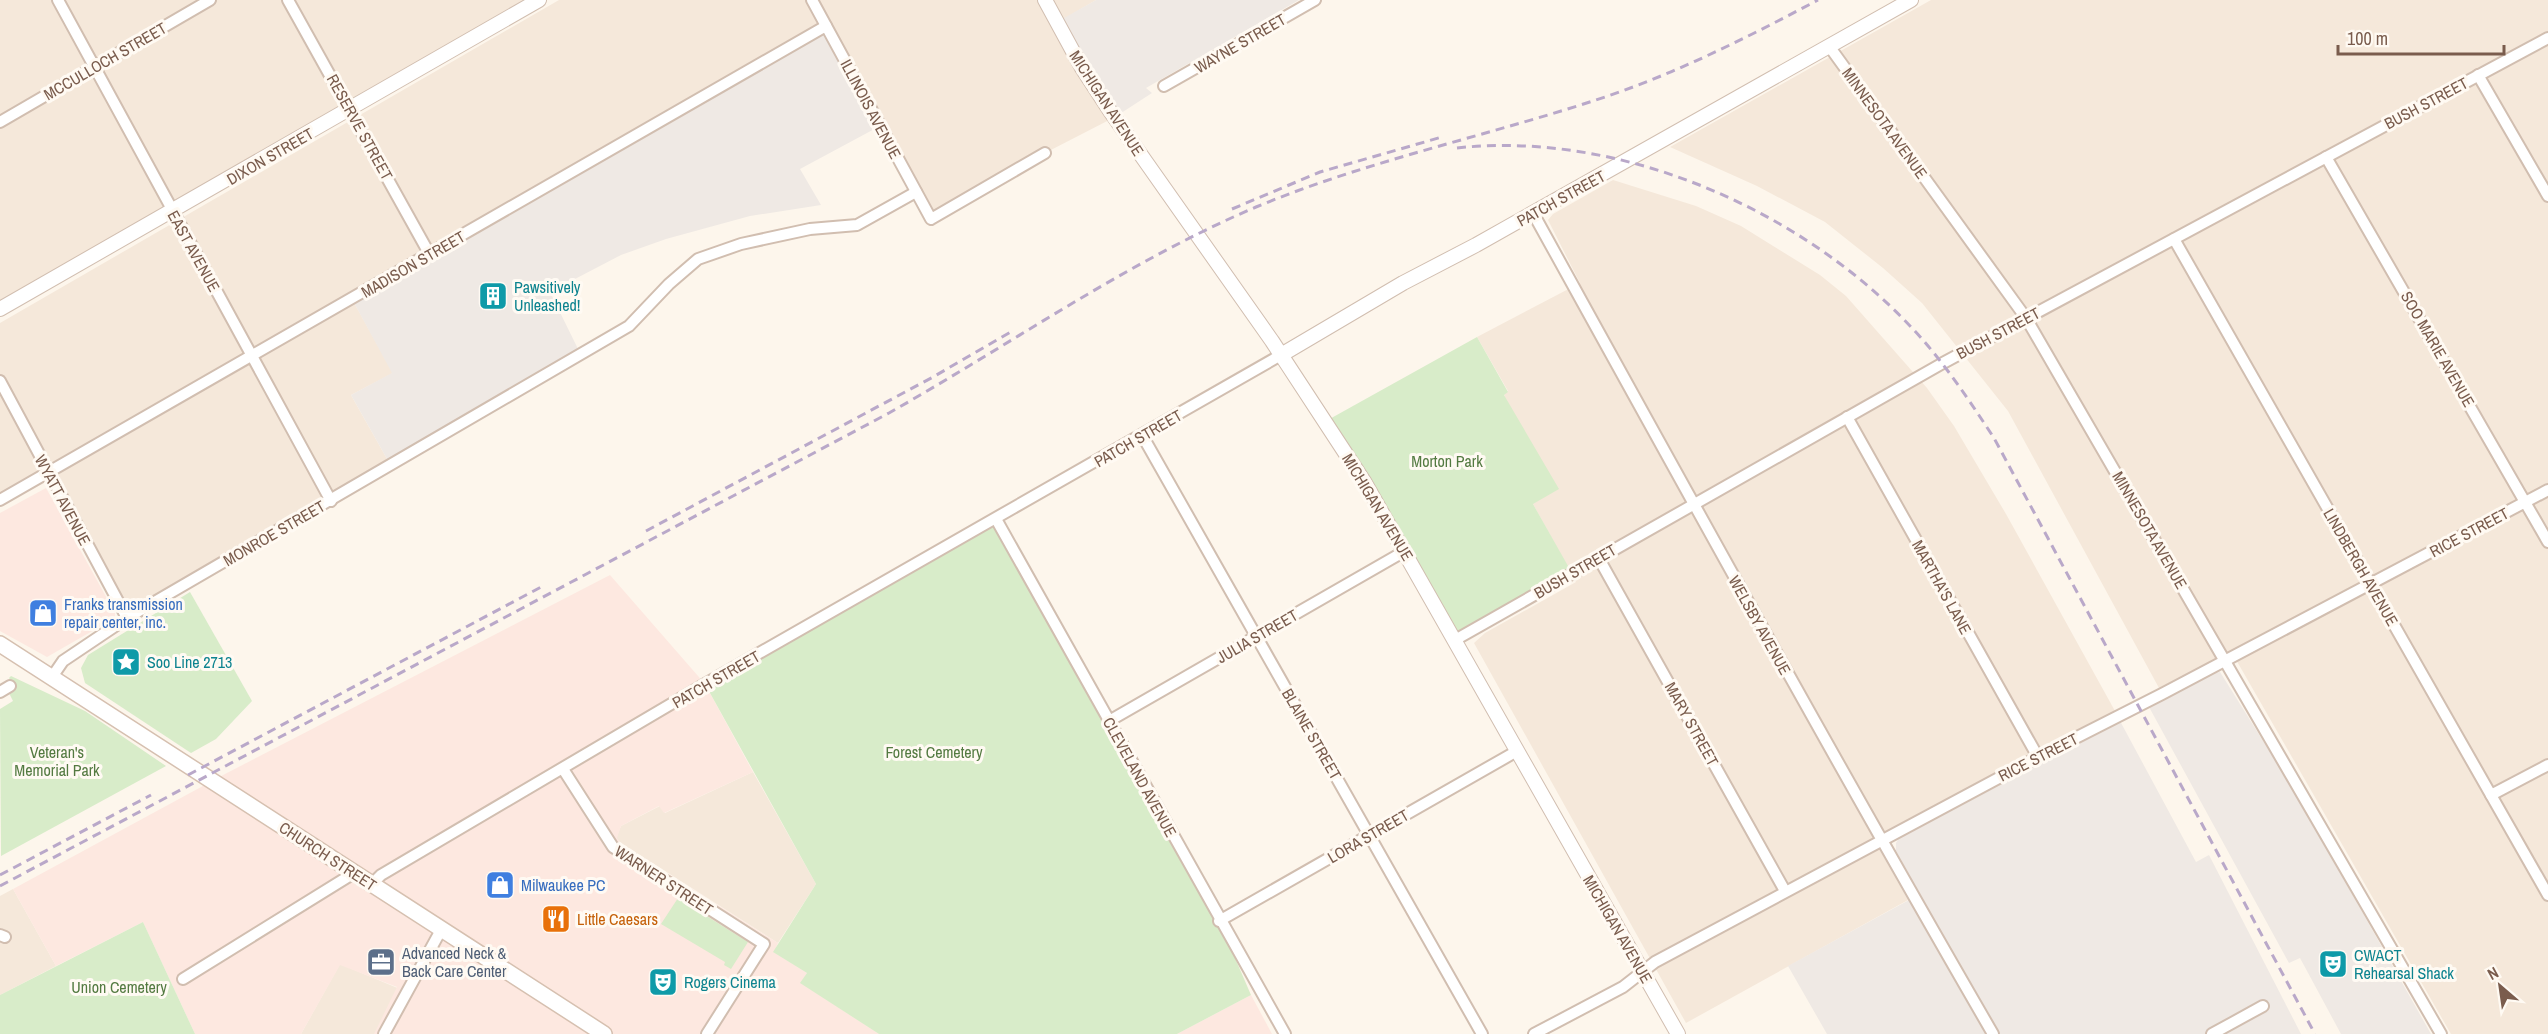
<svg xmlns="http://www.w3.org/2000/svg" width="2548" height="1034" font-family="'Archivo Narrow',sans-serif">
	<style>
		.residential { fill: #f5e8da }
		.commercial { fill: #fde8e0 }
		.industrial { fill: #efe9e4 }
		.green { fill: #d8ecc9 }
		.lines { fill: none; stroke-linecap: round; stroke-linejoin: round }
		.minor-casing { stroke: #d1beb0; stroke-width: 14 }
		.tertiary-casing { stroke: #d1beb0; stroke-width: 16 }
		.secondary-casing { stroke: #d6c0b0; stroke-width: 18 }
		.minor { stroke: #fff; stroke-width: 10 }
		.tertiary { stroke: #fff; stroke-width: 14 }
		.secondary { stroke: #fff; stroke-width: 15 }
		.rail { stroke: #b9a8c9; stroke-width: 3; stroke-dasharray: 9 6; stroke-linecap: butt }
		.labels { text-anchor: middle; stroke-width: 6; stroke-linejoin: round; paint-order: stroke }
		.street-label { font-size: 16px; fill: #7a5c4d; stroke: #fffaf3 }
		.culture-label { font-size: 16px; fill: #0d838f; stroke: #fffaf3; text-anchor: start }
		.park-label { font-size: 16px; fill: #537a41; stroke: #fffaf3 }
		.shop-label { font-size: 16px; fill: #366cbe; stroke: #fffaf3; text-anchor: start }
		.food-label { font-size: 16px; fill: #c56008; stroke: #fffaf3; text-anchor: start }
		.service-label { font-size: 16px; fill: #4e5e75; stroke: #fffaf3; text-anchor: start }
	</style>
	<rect width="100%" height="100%" fill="#fdf6ec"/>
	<g class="residential">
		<polygon points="0,0 527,0 0,303"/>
		<polygon points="559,0 1096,0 1057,23 1115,117 1045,153 931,219 826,26 352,299 393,373 351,395 391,466 127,618 49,474 0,497 0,323"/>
		<polygon points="1931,0 2548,0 2548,1034 2451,1034 2231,651 2159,688 2008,411 1922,303 1883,268 1825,222 1757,186 1670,147"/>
		<polygon points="1613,180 1696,206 1741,226 1820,275 1846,296 1927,388 1954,426 2006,514 2115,711 1873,838 1908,900 1686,1023 1474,643 1485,633 1576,582 1533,504 1504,394 1508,391 1477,337 1580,283 1548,220 1553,214"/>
		<polygon points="753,772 816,884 778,943 621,843 616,838 621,826 660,806 665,813"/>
		<polygon points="13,889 56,966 0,995 0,896"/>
		<polygon points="340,964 407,992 384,1034 301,1034"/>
	</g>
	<g class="commercial">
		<polygon points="46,488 115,613 115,618 47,657 0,631 0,513"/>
		<polygon points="610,575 705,684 753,772 664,813 659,806 621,826 617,838 621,844 778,943 774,952 807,973 801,983 879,1034 374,1034 397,987 340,965 301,1034 195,1034 143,922 56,966 13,889 225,774"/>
		<polygon points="1251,995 1272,1034 1177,1034"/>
	</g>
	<g class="industrial">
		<polygon points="1096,0 1299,0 1146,88 1152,93 1115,117 1057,22"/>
		<polygon points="826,26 880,126 800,169 821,205 750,216 666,239 621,255 550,292 580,353 391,466 351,395 392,373 352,299"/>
		<polygon points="2220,672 2290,784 2431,1034 2341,1034 2300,958 2289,963 2149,707 2214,673"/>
		<polygon points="2120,721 2196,862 2209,855 2301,1034 1827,1034 1788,966 1920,894 1896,851 1896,843 1899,838"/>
	</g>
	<g class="green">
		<polygon points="1477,337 1508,392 1504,395 1559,489 1533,504 1572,573 1455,640 1326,421"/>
		<polygon points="996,519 1219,921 1251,995 1177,1034 879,1034 800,983 807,973 773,952 816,884 705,684"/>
		<polygon points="190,592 252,701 216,739 191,753 85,683 81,668 88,655"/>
		<polygon points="11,676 85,711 166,766 1,856 0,709 13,701 9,693 16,689 9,678"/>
		<polygon points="678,898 748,942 731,969 724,965 725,962 661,924"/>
		<polygon points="143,922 195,1034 0,1034 0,995"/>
	</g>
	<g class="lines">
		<g class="minor-casing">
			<g id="minor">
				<polyline points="58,0 331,501"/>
				<polyline points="288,0 430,255"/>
				<polyline points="812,0 931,219 1045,153"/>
				<polyline points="1829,46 2026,318 2441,1034"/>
				<polyline points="2478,75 2548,196"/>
				<polyline points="1164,86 1315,0"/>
				<polyline points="0,122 210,0"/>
				<polyline points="2326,157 2548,542"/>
				<path d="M1533,213C1685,488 1836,763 1993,1034"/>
				<polyline points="2174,239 2548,895"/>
				<polyline points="0,381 127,618"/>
				<polyline points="1847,417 2038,757"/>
				<polyline points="1142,435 1482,1034"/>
				<polyline points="0,500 826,26"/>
				<polyline points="996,519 1285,1034"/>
				<polyline points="1598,557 1785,891"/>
				<polyline points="1455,640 1943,363 2548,38"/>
				<polyline points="52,677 63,661 127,618 629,326 669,284 698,259 741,244 810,229 857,225 916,192"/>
				<polyline points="0,692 10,686"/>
				<polyline points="1109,721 1405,551"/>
				<polyline points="563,769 613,847 764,944 707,1034"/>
				<polyline points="2491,795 2548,765"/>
				<polyline points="371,885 381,875 705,684 1281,355"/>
				<polyline points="1219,921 1517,751"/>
				<polyline points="0,935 5,937"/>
				<polyline points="183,979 354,873"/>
				<polyline points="384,1034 441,930"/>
				<polyline points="1534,1034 1623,987 1655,962 2038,757 2162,694 2548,490"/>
				<polyline points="2212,1034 2263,1006"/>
			</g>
		</g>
		<g class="tertiary-casing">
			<g id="tertiary">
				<polyline points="1045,0 1082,68 1110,111 1272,341 1365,483 1678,1034"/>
				<polyline points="0,309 539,0"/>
				<polyline points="1281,355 1403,283 1476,245 1911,0"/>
			</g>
		</g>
		<g class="secondary-casing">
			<polyline id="secondary" points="0,644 604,1034"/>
		</g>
		<use href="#minor" class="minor"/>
		<use href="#tertiary" class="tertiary"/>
		<use href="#secondary" class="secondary"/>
		<g class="rail">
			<path d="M1457,148C1620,130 1802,210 1912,328C1944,362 1969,400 1994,438L2315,1034"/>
			<polyline points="1232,209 1320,172 1442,137"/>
			<polyline points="646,531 933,377 1014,330"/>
			<polyline points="188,775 543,586"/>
			<polyline points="0,875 151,795"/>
			<path d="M0,886L889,413C1011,344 1127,262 1256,207C1369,160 1492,135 1608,96C1681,71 1750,36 1818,0"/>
		</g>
	</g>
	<defs>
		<g id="building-square" transform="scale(1.5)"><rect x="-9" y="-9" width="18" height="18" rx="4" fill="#0f9aa8" stroke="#fffaf3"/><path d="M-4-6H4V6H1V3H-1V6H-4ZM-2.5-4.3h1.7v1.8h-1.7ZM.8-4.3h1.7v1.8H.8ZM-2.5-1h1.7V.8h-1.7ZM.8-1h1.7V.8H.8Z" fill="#fff"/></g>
		<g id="shop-square" transform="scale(1.5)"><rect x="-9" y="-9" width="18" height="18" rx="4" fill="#3f7fe0" stroke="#fffaf3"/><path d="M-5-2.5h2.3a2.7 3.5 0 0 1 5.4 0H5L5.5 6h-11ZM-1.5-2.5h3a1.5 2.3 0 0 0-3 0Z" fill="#fff"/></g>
		<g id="sight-square" transform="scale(1.5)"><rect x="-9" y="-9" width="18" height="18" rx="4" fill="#0f9aa8" stroke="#fffaf3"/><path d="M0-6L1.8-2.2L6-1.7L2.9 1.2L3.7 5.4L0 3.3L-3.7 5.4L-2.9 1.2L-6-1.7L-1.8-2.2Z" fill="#fff"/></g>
		<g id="restaurant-square" transform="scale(1.5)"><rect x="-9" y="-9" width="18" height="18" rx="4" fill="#e8710a" stroke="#fffaf3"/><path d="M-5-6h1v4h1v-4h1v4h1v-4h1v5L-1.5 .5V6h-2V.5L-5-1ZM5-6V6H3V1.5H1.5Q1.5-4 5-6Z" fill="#fff"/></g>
		<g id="office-square" transform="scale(1.5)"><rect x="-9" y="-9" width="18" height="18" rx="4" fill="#5c6f8a" stroke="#fffaf3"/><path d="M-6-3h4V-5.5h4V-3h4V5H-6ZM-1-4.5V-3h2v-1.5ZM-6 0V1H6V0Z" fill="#fff"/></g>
		<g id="theatre-square" transform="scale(1.5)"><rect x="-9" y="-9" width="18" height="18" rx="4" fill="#0f9aa8" stroke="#fffaf3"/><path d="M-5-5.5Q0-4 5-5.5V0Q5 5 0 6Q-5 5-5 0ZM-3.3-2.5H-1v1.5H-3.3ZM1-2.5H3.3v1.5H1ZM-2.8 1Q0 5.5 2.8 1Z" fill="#fff"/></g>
	</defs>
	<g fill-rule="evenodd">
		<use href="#building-square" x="493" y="296"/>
		<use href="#shop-square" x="43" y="613"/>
		<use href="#sight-square" x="126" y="662"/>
		<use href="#shop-square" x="500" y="885"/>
		<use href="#restaurant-square" x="556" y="919"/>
		<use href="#office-square" x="381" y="962"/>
		<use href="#theatre-square" x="2333" y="964"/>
		<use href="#theatre-square" x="663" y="982"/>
	</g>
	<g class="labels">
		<g class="street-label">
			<text transform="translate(1240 43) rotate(-30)" y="6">WAYNE STREET</text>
			<text transform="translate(105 61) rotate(-30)" y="6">MCCULLOCH STREET</text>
			<text transform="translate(1107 103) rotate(57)" y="6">MICHIGAN AVENUE</text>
			<text transform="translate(2426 103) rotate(-28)" y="6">BUSH STREET</text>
			<text transform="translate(871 109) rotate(62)" y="6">ILLINOIS AVENUE</text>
			<text transform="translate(1885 123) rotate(54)" y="6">MINNESOTA AVENUE</text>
			<text transform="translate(360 127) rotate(61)" y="6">RESERVE STREET</text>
			<text transform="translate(270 156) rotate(-30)" y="6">DIXON STREET</text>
			<text transform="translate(1561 198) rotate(-29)" y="6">PATCH STREET</text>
			<text transform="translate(194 251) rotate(61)" y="6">EAST AVENUE</text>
			<text transform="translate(413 264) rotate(-30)" y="6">MADISON STREET</text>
			<text transform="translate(1998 333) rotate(-28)" y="6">BUSH STREET</text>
			<text transform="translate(2438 349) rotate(60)" y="6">SOO MARIE AVENUE</text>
			<text transform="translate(1138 438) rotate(-30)" y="6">PATCH STREET</text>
			<text transform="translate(63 500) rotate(62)" y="6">WYATT AVENUE</text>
			<text transform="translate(1378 507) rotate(59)" y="6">MICHIGAN AVENUE</text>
			<text transform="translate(2150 530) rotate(60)" y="6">MINNESOTA AVENUE</text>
			<text transform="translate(2469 532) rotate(-28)" y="6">RICE STREET</text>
			<text transform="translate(274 533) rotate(-30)" y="6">MONROE STREET</text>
			<text transform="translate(2361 567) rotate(60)" y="6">LINDBERGH AVENUE</text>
			<text transform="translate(1575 571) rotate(-30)" y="6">BUSH STREET</text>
			<text transform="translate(1942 587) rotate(61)" y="6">MARTHA'S LANE</text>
			<text transform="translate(1760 625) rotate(61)" y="6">WELSBY AVENUE</text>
			<text transform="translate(1257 636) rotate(-30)" y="6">JULIA STREET</text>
			<text transform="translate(716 679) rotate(-30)" y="6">PATCH STREET</text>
			<text transform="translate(1692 724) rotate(61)" y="6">MARY STREET</text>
			<text transform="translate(1312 734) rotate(60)" y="6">BLAINE STREET</text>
			<text transform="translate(2038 757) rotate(-27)" y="6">RICE STREET</text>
			<text transform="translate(1140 777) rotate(61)" y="6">CLEVELAND AVENUE</text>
			<text transform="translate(1368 836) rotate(-30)" y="6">LORA STREET</text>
			<text transform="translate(328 856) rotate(33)" y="6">CHURCH STREET</text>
			<text transform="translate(664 880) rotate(33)" y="6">WARNER STREET</text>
			<text transform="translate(1618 929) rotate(60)" y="6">MICHIGAN AVENUE</text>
		</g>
		<g class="culture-label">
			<text x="514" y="293">Pawsitively<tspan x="514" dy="18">Unleashed!</tspan></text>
			<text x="147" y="668">Soo Line 2713</text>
			<text x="2354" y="961">CWACT<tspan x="2354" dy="18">Rehearsal Shack</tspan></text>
			<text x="684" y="988">Rogers Cinema</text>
		</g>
		<g class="park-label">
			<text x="1447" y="467">Morton Park</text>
			<text x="57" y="758">Veteran's<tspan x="57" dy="18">Memorial Park</tspan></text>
			<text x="934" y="758">Forest Cemetery</text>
			<text x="119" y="993">Union Cemetery</text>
		</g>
		<g class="shop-label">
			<text x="64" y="610">Franks transmission<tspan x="64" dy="18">repair center, inc.</tspan></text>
			<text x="521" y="891">Milwaukee PC</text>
		</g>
		<g class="food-label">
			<text x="577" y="925">Little Caesars</text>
		</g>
		<g class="service-label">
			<text x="402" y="959">Advanced Neck &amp;<tspan x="402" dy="18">Back Care Center</tspan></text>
		</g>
	</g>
	<g transform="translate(2500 986) rotate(331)" stroke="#fffaf3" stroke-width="4.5" paint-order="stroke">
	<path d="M0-4.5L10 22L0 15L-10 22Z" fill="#7a5c4d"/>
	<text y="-9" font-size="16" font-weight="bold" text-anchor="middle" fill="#7a5c4d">N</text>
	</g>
	<path d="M2338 45v9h166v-9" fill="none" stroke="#7a5c4d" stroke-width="3"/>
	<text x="2347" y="45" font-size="18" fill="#7a5c4d" stroke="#fffaf3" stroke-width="4.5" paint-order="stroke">100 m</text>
</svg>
